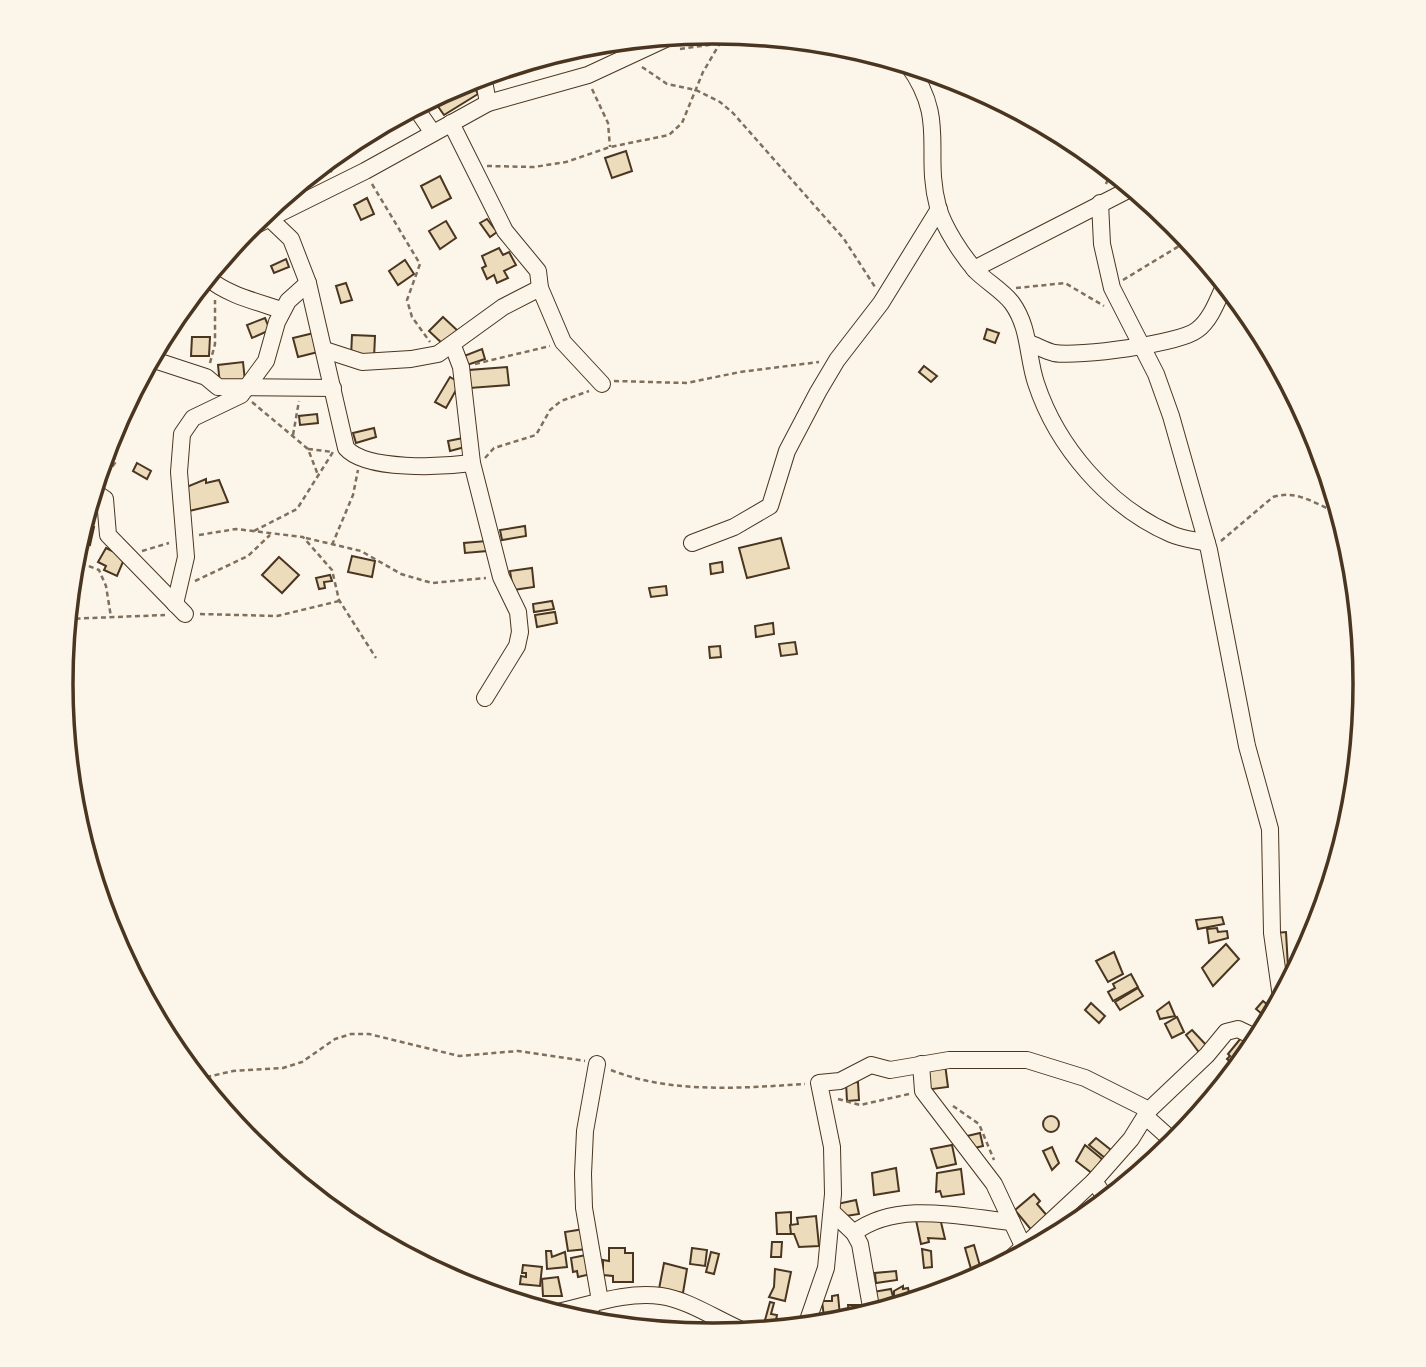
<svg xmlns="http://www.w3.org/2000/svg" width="1426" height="1367" font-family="'Asap Condensed',sans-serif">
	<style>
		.building { fill: #ecdcbc; stroke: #4a3520; stroke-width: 2 }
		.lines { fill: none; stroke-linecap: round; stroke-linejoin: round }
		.minor-casing { stroke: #4a3520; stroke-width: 18 }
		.path { stroke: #7f6f5c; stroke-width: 2.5; stroke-dasharray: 5 3.5; stroke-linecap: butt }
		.minor { stroke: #fbf6e9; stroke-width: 16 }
		.rim { fill: none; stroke: #4a3520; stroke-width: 3.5 }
	</style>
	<rect width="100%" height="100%" fill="#fbf6e9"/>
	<g class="building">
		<polygon points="472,83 478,94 444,115 437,105"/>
		<polygon points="626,151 632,171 612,178 605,158"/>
		<polygon points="440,176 451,198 432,208 421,186"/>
		<polygon points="367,198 374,214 361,220 354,205"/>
		<polygon points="487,219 497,232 490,237 480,223"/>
		<polygon points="446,221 456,238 440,249 429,231"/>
		<polygon points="499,248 503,255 509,252 516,265 504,271 508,278 497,283 494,275 487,279 482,268 486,266 482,256"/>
		<polygon points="286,259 289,267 274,273 271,266"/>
		<polygon points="405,260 414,274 398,285 389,271"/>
		<polygon points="346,283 352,300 341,303 336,286"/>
		<polygon points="443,317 459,332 445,346 429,331"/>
		<polygon points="265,318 270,330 252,338 247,325"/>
		<polygon points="987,329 999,333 995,343 984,339"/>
		<polygon points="318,332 322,351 298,357 293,338"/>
		<polygon points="352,335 375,336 374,358 351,357"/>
		<polygon points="192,337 210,337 209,356 191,356"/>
		<polygon points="482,349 485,359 467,365 464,356"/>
		<polygon points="243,362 245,381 220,385 218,365"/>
		<polygon points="924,366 937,376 931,382 919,372"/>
		<polygon points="507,367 509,385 470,388 469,370"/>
		<polygon points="450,377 460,383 446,408 435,402"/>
		<polygon points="317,414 318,423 300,425 299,416"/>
		<polygon points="374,428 376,437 356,443 353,433"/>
		<polygon points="463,438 465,447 450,451 448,441"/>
		<polygon points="137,463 151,471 147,479 133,471"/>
		<polygon points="206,479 206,483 219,480 228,502 189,511 184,488"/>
		<polygon points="83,525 94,527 90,545 78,542"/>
		<polygon points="525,526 526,536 502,540 500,530"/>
		<polygon points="781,538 789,568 747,578 739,548"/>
		<polygon points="486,541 487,551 465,553 464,543"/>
		<polygon points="106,548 125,557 117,576 104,570 106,566 98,562"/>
		<polygon points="352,556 375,561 372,577 348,572"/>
		<polygon points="279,557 299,575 282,593 262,575"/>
		<polygon points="722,562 723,572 711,574 710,564"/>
		<polygon points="532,568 534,587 513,590 510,571"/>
		<polygon points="330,575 332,581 324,582 325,588 319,589 316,578"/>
		<polygon points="666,586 667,595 651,597 649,588"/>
		<polygon points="552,601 554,609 534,612 533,604"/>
		<polygon points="555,612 557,623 537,627 535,615"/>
		<polygon points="773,623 774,634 756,637 755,626"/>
		<polygon points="795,642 797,654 781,656 779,644"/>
		<polygon points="720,646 721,657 710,658 709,647"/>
		<polygon points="1222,917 1224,924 1198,929 1196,920"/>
		<polygon points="1217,928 1218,932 1227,931 1228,938 1209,943 1207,929"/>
		<polygon points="1286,932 1288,967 1278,968 1275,933"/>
		<polygon points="1226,944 1239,959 1213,986 1202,968"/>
		<polygon points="1114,952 1123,974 1108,982 1096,961"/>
		<polygon points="1131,974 1138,987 1113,1001 1108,992 1115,988 1113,984"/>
		<polygon points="1138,988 1143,996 1120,1010 1115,1002"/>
		<polygon points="1263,1001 1274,1010 1269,1020 1256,1009"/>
		<polygon points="1169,1002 1175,1016 1160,1019 1157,1011"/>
		<polygon points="1091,1003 1105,1016 1099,1023 1085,1010"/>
		<polygon points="1177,1017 1184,1032 1172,1038 1165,1024"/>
		<polygon points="1192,1030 1209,1048 1201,1055 1186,1035"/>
		<polygon points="1241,1038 1251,1046 1235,1066 1227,1059 1230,1056 1228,1054"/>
		<polygon points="945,1064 948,1087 925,1090 922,1067"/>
		<polygon points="858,1082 859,1100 847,1101 846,1083"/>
		<circle cx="1051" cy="1124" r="8"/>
		<polygon points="980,1133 983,1146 970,1149 967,1136"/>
		<polygon points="1096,1138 1111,1150 1105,1158 1089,1145"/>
		<polygon points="952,1145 956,1164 937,1168 931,1149"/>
		<polygon points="1085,1145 1102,1159 1093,1174 1076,1161"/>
		<polygon points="1052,1147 1059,1163 1052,1170 1043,1151"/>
		<polygon points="896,1168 899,1191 874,1195 872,1173"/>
		<polygon points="961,1169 964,1194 942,1197 940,1191 936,1192 937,1173"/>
		<polygon points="1034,1194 1040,1201 1037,1204 1049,1218 1033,1232 1015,1210"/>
		<polygon points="856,1200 859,1214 839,1217 837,1204"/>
		<polygon points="791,1212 791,1234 777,1234 776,1213"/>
		<polygon points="1077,1212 1080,1222 1059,1234 1056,1223 1067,1221 1066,1215"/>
		<polygon points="816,1216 819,1246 799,1247 794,1234 791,1234 790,1225 798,1224 797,1218"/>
		<polygon points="940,1218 945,1239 928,1238 929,1242 921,1244 916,1220"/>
		<polygon points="584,1229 587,1249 568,1251 565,1232"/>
		<polygon points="772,1242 782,1242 781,1257 771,1257"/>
		<polygon points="974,1245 980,1266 971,1269 965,1248"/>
		<polygon points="609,1248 625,1248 625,1253 633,1253 633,1282 613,1282 613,1276 603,1275 603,1260 609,1261"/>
		<polygon points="692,1248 707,1250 705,1266 690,1264"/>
		<polygon points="922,1249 931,1251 932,1267 924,1268"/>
		<polygon points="546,1251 551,1251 552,1257 565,1252 567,1267 547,1269"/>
		<polygon points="711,1252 719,1254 714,1274 706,1272"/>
		<polygon points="591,1254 591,1274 578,1277 577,1271 573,1272 571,1258"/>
		<polygon points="664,1263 687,1269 683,1293 659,1289"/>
		<polygon points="523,1265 542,1267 540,1286 520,1284 521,1276 526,1277 526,1273 522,1273"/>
		<polygon points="775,1269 791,1272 785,1301 769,1297 774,1287"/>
		<polygon points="896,1271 897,1280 876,1283 875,1273"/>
		<polygon points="558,1277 562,1296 543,1296 542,1279"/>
		<polygon points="903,1286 903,1289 908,1288 911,1301 894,1307 894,1291"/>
		<polygon points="891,1289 893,1297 888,1298 890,1308 877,1312 873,1292"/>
		<polygon points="838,1295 840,1316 824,1317 822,1301 832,1301 832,1296"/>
		<polygon points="770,1302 774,1303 771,1314 777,1315 774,1330 762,1331"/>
		<polygon points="848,1305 865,1305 865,1314 849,1315"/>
	</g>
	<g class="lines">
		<g class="minor-casing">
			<g id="minor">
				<path d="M908,65C948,120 923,151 938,207C944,228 962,255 976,271C987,282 1003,291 1012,303C1030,328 1027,356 1036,383C1057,447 1109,507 1171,534C1182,539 1195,540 1207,543"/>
				<polyline points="483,75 488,103"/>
				<polyline points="415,107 433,133"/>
				<polyline points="451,123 505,231 538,271 540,288 563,342 602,384"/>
				<polyline points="1100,203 1102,244 1112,288 1156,374 1171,416 1209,550 1247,746 1270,829 1272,933 1281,997"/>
				<path d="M269,218L291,239L308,283L346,448C366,471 442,467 472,463"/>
				<polyline points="246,230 365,171 488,103 588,75 674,35"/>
				<polyline points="974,269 1132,188"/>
				<path d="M207,277C226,295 258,302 282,310"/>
				<path d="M1029,343C1037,346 1046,351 1054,353C1078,357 1179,344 1197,330C1211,320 1218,299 1225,284"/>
				<polyline points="453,346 461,367 472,463 501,577 518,612 520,632 517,646 485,698"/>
				<polyline points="325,350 362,362 411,359 438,354 503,307 540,288"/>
				<polyline points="151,359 206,377 218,387 333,388"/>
				<polyline points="93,491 105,499 108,535 185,614"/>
				<polyline points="692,543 734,527 770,506 787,451 818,392 837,360 881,303 939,209"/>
				<polyline points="175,604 186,557 179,472 182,434 193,418 241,395 266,361 277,322 288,301 308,283"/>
				<polyline points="597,1064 585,1131 583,1174 584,1208 600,1301"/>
				<polyline points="921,1064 923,1091 994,1184 1024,1248"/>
				<polyline points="1145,1116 1175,1143"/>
				<polyline points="1094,1181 1107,1200"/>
				<polyline points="832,1212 854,1233 860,1244 872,1313"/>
				<path d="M854,1233C897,1200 961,1217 1012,1222"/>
				<polyline points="1007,1262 1094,1181 1131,1139 1149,1110 1207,1055 1226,1032 1238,1029 1259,1039"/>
				<polyline points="589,1306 594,1324"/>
				<path d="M553,1313C588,1306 624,1291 661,1296C689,1300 719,1321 746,1332"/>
				<polyline points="806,1326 826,1268 833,1194 832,1147 819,1083 840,1081 871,1065 890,1070 949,1060 1027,1060 1085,1078 1149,1110"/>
			</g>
		</g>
		<g class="path">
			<polyline points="605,42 615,45"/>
			<polyline points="680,49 764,37"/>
			<polyline points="642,67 667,84 696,90 720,102 733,113 844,239 875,287"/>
			<polyline points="592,89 608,123 610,147"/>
			<polyline points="324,164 332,172"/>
			<polyline points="487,166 534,167 566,162 610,147 669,135 682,123 703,72 726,33"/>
			<polyline points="372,184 420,264 407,300 412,317 430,342"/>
			<polyline points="1106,184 1111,171"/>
			<polyline points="1123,280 1189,240"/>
			<polyline points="1016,288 1065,283 1104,306"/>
			<polyline points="210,363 215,344 215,300"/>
			<polyline points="475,364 550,346"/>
			<polyline points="614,381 687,383 740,372 819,362"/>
			<polyline points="252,402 308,449 318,475"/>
			<polyline points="293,435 299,401"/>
			<polyline points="308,449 333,452"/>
			<polyline points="485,458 494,448 536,435 550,410 561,401 589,391"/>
			<polyline points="102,480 115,463 113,429"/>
			<polyline points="254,531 297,509 333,452"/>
			<polyline points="199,535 236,529 303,537 332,570 339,600 376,658"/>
			<polyline points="306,538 361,551 401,574 432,583 486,578"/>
			<path d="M1221,541L1273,497C1297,489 1317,505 1340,514"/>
			<polyline points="332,545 353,495 358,470"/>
			<polyline points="142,551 169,543"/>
			<polyline points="73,560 99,570 106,586 111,617"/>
			<polyline points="195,581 248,556 270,535"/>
			<polyline points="200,614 277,616 339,601"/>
			<polyline points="67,619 165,615"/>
			<path d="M611,1070C671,1094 741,1088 805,1084"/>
			<polyline points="198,1079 233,1071 283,1068 302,1062 335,1039 351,1034 369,1034 459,1056 518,1051 585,1061"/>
			<polyline points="838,1099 860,1105 909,1094"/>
			<polyline points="953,1106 979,1124 994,1160"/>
		</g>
		<use href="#minor" class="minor"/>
	</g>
	<path d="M0 0H1426V1367H0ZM712 44H714A639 639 0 0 1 1353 683V684A639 639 0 0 1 714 1323H712A639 639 0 0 1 73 684V683A639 639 0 0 1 712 44Z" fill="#fbf6e9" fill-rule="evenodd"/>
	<path class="rim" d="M712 44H714A639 639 0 0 1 1353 683V684A639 639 0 0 1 714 1323H712A639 639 0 0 1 73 684V683A639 639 0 0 1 712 44Z"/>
</svg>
